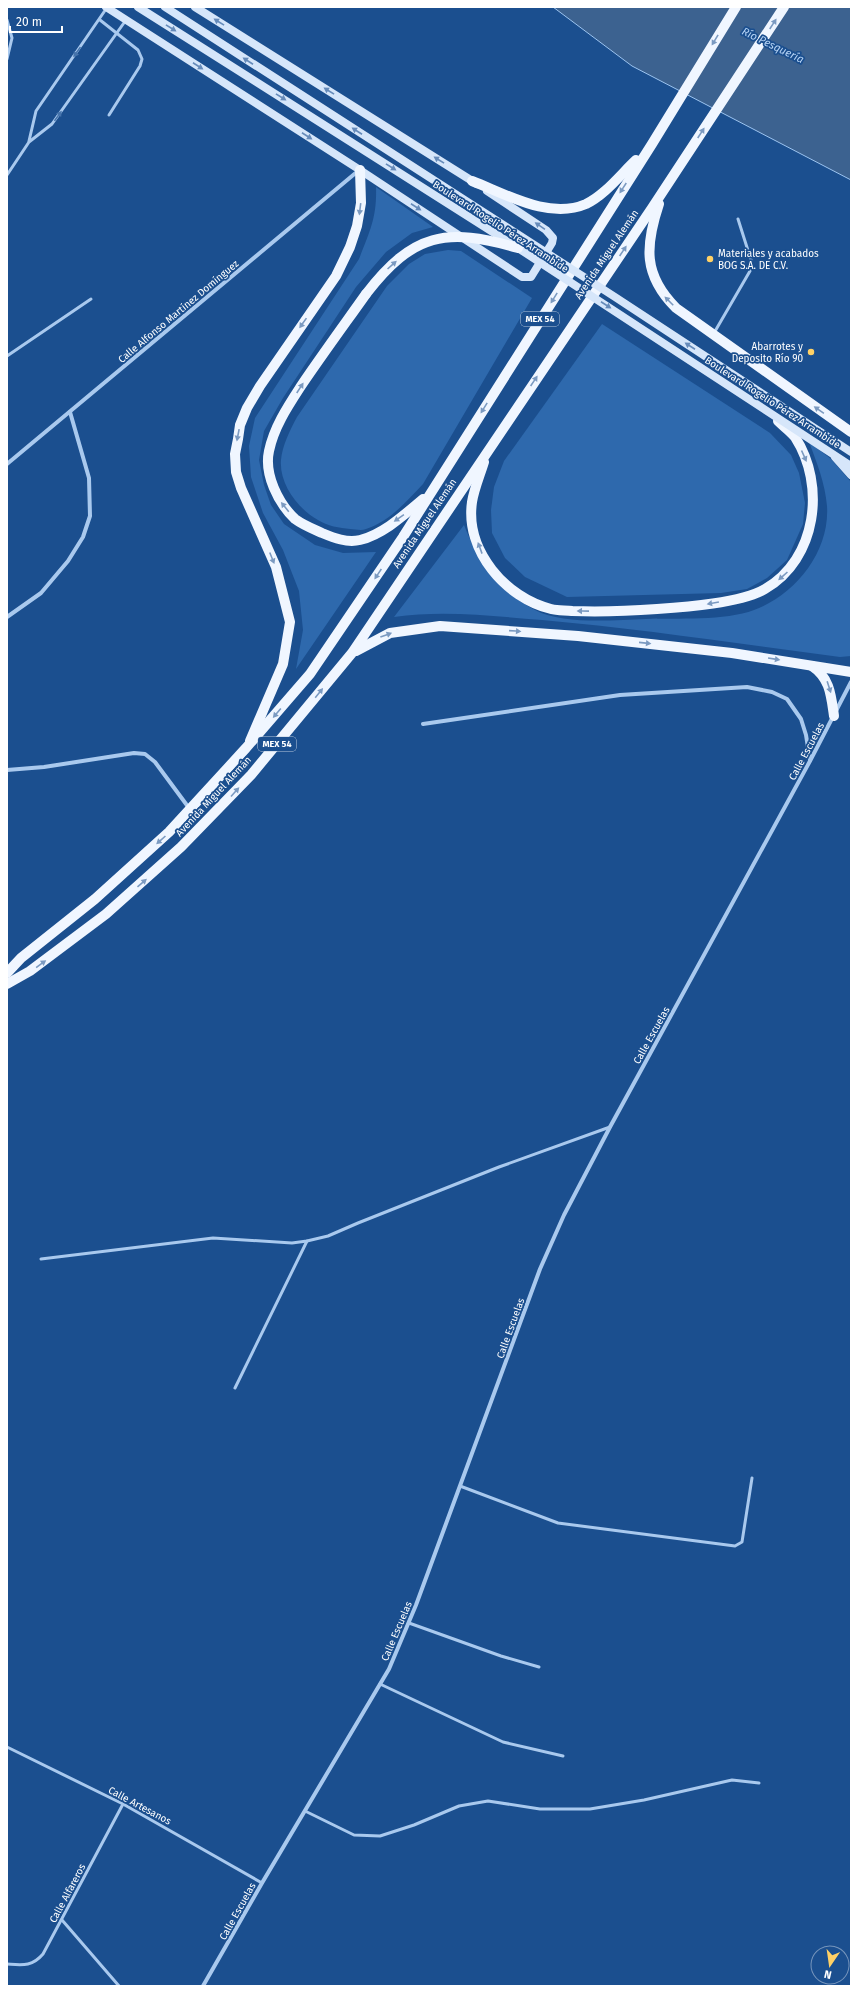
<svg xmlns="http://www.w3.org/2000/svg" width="858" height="1993" font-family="'Fira Sans',sans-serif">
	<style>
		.green { fill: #2e69ad }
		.water { fill: #3c6290; stroke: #9cc4f0 }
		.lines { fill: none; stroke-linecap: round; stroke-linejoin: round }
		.lane { stroke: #a9c9ee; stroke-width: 3 }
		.street { stroke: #a9c9ee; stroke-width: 4 }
		.secondary { stroke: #d6e6fa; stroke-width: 8 }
		.primary { stroke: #f0f6ff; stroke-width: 10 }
		.secondary-bridge { stroke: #d6e6fa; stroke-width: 8 }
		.primary-bridge { stroke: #f0f6ff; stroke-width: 10 }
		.oneway { fill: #668bba }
		.oneway2 { fill: #7b9ac1 }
		.oneway3 { fill: #4674ac }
		.poi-dot { fill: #ffd166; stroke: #1b4f8f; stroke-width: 1.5 }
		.labels { text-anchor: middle; stroke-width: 3.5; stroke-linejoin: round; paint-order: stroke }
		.shield { fill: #1b4f8f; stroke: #bbcadd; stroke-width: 1 }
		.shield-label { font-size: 9px; font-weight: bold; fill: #fff }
		.street-label { font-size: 10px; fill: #fff; stroke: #1b4f8f }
		.poi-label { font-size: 10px; fill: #fff; stroke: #1b4f8f; text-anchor: start }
		.water-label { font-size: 11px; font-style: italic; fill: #b5d3f5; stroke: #1b4f8f }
	</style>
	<rect width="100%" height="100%" fill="#1b4f8f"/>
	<g class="green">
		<path d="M376,187L433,227L412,233L386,252L356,287L283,398L264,431L259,460L264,485L271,505L284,524L315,545L343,553L376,552L296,669L303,630L299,591L283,550L263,513L251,477L249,446L255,418L359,259C370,231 377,217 376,187Z"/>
		<path d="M448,250L461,251L532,298L423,484C406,502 390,521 366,529C361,531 355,529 350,529C340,528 327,526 318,520C298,509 279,484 281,460C282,446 290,430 297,417L387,286L409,264L425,254Z"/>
		<polygon points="602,324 770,433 791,455 799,473 805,503 803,524 787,560 767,578 747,589 721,593 567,597 525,577 505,558 492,533 491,510 494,487 504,461"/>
		<path d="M809,442L831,459L851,482V656L840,657C741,644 642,629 542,620C492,616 443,610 394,617L464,525C480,564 496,590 535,610C563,625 614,620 646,619C677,618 725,621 754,610C795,595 830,552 827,506C825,483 817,463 809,442Z"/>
	</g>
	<polygon class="water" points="553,7 851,7 851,180 632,66"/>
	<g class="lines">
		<g class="lane">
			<polyline points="7,20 12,38 7,59"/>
			<polyline points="100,20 138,50 142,59 140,66 109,115"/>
			<polyline points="29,141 36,111 106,9"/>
			<polyline points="7,175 29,142 52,124 126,20"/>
			<polyline points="714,333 750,271 751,260 738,219"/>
			<polyline points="7,356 91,299"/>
			<polyline points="41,1259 213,1238 292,1243 307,1241 328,1236 358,1223 499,1167 610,1127"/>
			<polyline points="235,1388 307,1241"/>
			<polyline points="460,1486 558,1523 735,1546 742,1542 752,1478"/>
			<polyline points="409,1623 501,1656 539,1667"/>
			<polyline points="380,1684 503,1742 563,1756"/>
			<polyline points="7,1747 123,1804 262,1883"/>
			<polyline points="305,1811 354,1835 380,1836 414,1825 459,1806 488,1801 540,1809 590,1809 644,1800 732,1780 759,1783"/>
			<polyline points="62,1920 119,1986"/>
			<path d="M7,1964C22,1965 32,1967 43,1954L123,1804"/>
		</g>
		<g class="street">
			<polyline points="7,464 358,171"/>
			<polyline points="7,617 41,593 68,561 83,537 90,516 89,478 70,412"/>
			<polyline points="423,724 620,695 747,687 772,692 787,699 801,719 806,735 810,760"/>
			<polyline points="7,770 44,767 134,753 145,754 155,762 189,808"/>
			<polyline points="203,1986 262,1883 389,1669 416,1605 540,1269 564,1215 610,1127 810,761 851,682"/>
		</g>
		<g class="secondary">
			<polyline points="106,7 360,170 522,277 531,277 552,243 553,238 546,230 487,191"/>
			<polyline points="195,7 477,184"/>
			<polyline points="835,457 851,475"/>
		</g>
		<g class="primary">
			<path d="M472,181C506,194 549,220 586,204C605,195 621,174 636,160"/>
			<path d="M659,204C645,246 643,275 676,308L851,432"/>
			<path d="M366,294C344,325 322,355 301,386C288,406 274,427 269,451C264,474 278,503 295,519C303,525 313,529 322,533C334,538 347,543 360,540C384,534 405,514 423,499"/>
			<path d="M484,462C480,475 474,489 472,502C465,551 506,598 551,609C558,611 566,610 572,611C600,612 629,611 657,609C686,607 741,603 765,589C817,559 826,485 795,437C790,431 783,426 778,421"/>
			<polyline points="356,651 390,633 440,626 578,636 732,653 851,672"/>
			<path d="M812,666C830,678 831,695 834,716"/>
			<polyline points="250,741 283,664 290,622 276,567 241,488 236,472 235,454 238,439 240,425 247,408 260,386 336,276 350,247 357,226 361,203 360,170"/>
			<polyline points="7,973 21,958 95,899 169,832 246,748 310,674 403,537 652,144 736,7"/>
			<polyline points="7,984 30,971 106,914 181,847 251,775 352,653 652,208 784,7"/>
		</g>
		<g class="secondary-bridge">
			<polyline points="138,7 518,248 851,466"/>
			<polyline points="165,7 615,297 851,452"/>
		</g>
		<path class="primary-bridge" d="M366,294C413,233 446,227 518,248"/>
	</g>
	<defs><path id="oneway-solid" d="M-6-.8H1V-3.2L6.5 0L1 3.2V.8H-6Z"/></defs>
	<g class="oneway">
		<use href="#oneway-solid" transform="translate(219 22) rotate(-148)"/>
		<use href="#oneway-solid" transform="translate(171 28) rotate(32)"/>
		<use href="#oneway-solid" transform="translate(248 61) rotate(-147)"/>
		<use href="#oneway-solid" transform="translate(198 66) rotate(33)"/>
		<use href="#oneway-solid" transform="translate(329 91) rotate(-148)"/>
		<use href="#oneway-solid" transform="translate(281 97) rotate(32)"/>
		<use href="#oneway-solid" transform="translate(357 131) rotate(-147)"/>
		<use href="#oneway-solid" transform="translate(307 136) rotate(33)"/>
		<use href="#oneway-solid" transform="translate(439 160) rotate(-148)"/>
		<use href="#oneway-solid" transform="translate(391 167) rotate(32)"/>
		<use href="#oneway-solid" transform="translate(416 207) rotate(33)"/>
		<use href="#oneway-solid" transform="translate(540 226) rotate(-146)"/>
		<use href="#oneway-solid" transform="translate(606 305) rotate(33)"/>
		<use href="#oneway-solid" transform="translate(690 346) rotate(-147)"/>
	</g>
	<g class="oneway2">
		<use href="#oneway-solid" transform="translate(773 24) rotate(-57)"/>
		<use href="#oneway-solid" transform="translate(715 40) rotate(121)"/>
		<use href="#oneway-solid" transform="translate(701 133) rotate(-57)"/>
		<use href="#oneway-solid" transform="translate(623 188) rotate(123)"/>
		<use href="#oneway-solid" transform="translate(360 209) rotate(97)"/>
		<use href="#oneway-solid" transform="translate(623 251) rotate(-56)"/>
		<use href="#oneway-solid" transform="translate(392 265) rotate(-42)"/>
		<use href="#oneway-solid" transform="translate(554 298) rotate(122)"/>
		<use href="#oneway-solid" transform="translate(669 301) rotate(-135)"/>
		<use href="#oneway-solid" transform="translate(303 323) rotate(125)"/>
		<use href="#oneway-solid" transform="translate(534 381) rotate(-56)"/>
		<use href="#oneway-solid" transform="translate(300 388) rotate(-57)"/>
		<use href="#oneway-solid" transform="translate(484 408) rotate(122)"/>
		<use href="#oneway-solid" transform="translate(819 410) rotate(-145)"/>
		<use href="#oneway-solid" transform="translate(238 435) rotate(101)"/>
		<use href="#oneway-solid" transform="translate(804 456) rotate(66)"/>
		<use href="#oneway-solid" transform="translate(285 507) rotate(-129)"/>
		<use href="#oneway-solid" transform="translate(399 518) rotate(145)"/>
		<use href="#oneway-solid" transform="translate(480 548) rotate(-110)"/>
		<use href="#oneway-solid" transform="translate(272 558) rotate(68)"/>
		<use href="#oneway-solid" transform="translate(378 574) rotate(124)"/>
		<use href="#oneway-solid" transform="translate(783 576) rotate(138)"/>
		<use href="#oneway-solid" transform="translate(713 603) rotate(170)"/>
		<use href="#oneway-solid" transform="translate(583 611) rotate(-179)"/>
		<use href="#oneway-solid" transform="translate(515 631) rotate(4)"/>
		<use href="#oneway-solid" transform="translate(386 635) rotate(-20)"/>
		<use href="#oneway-solid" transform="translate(645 643) rotate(6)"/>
		<use href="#oneway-solid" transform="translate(774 659) rotate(9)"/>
		<use href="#oneway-solid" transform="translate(829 687) rotate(72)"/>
		<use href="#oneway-solid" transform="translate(319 693) rotate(-51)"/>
		<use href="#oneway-solid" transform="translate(277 713) rotate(130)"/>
		<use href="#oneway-solid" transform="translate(235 792) rotate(-48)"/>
		<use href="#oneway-solid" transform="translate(161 840) rotate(138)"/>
		<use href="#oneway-solid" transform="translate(142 883) rotate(-41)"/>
		<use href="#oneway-solid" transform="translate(41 964) rotate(-36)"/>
	</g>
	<g class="oneway3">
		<use href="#oneway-solid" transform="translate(77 52) rotate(125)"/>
		<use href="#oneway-solid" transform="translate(58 116) rotate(-54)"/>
	</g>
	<g class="poi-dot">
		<circle cx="710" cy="259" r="4"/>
		<circle cx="811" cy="352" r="4"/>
	</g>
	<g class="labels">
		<g class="shield">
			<rect x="521" y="312" width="38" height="14" rx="3"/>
			<rect x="258" y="737" width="38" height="14" rx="3"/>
		</g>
		<g class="shield-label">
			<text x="540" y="322">MEX 54</text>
			<text x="277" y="747">MEX 54</text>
		</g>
		<g class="street-label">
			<text transform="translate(501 226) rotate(33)" y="4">Boulevard Rogelio Pérez Arrambide</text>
			<text transform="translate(606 254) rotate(-56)" y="4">Avenida Miguel Alemán</text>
			<text transform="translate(178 311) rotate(-40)" y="4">Calle Alfonso Martínez Domínguez</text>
			<text transform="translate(773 402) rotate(33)" y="4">Boulevard Rogelio Pérez Arrambide</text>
			<text transform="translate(424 523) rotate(-56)" y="4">Avenida Miguel Alemán</text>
			<text transform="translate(806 751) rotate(-62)" y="4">Calle Escuelas</text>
			<text transform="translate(213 796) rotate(-47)" y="4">Avenida Miguel Alemán</text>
			<text transform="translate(651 1035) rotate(-61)" y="4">Calle Escuelas</text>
			<text transform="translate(510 1328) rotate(-70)" y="4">Calle Escuelas</text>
			<text transform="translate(396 1631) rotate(-67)" y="4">Calle Escuelas</text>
			<text transform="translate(140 1805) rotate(28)" y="4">Calle Artesanos</text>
			<text transform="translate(67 1893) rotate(-62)" y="4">Calle Alfareros</text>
			<text transform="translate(237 1911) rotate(-61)" y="4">Calle Escuelas</text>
		</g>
		<g class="poi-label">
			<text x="718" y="257">Materiales y acabados<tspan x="718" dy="12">BOG S.A. DE C.V.</tspan></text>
			<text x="803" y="350" text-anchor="end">Abarrotes y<tspan x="803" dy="12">Deposito Río 90</tspan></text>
		</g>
		<g class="water-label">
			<text transform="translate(773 45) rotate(26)" y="4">Río Pesquería</text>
		</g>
	</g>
	<rect width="858" height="1993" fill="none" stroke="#ffffff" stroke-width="16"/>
	<g transform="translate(830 1965) rotate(193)"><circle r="19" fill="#1b4f8f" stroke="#7695bc"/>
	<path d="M0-3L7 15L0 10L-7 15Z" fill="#ffd166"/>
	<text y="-6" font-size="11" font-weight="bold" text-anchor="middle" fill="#ffffff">N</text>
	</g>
	<path d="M10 26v6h52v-6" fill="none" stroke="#ffffff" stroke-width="2"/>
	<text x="16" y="26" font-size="12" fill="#ffffff" stroke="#1b4f8f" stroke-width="3" paint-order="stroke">20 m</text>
</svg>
